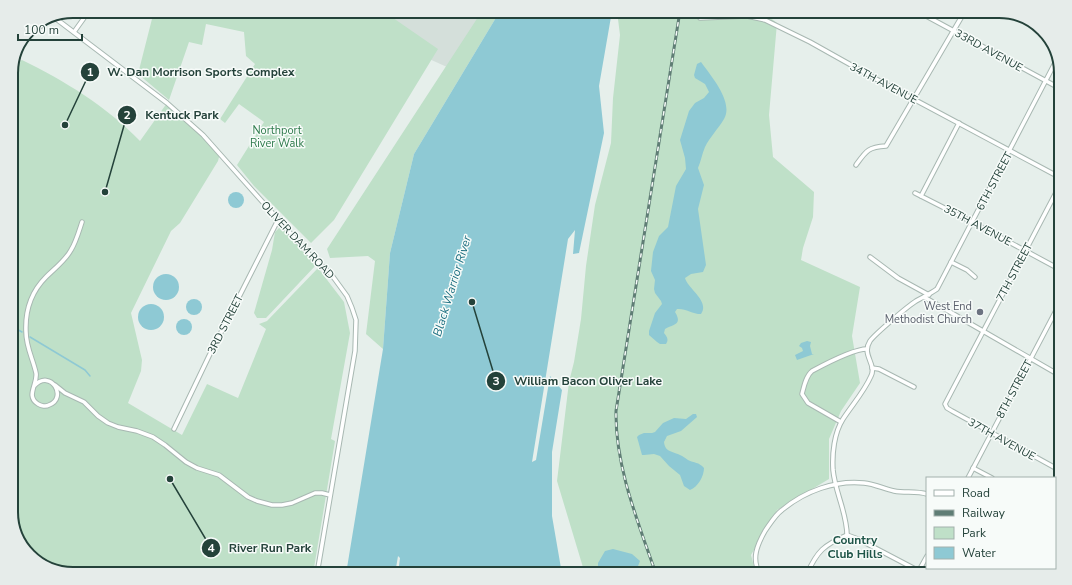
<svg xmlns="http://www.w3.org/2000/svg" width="1072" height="585" font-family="'Nunito Sans',sans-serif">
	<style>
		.built { fill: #d4dfda }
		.green { fill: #bfe0c8 }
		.water { fill: #8ec9d4 }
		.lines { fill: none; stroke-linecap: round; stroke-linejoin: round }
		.stream { stroke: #8ec9d4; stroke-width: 1.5 }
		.street-casing { stroke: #a8b8b2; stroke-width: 5.5 }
		.street { stroke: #fff; stroke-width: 3.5 }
		.rail-casing { stroke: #5f7d75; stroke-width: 3 }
		.rail { stroke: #f7fbf9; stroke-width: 1.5; stroke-dasharray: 4.5; stroke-linecap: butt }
		.worship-dot { fill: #6b7280; stroke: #f7fbf9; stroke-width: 1.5 }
		.labels { text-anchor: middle; stroke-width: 3; stroke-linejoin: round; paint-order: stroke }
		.street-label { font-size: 11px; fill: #24423a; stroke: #f7fbf9 }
		.park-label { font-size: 11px; fill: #2d7a4b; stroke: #f7fbf9 }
		.worship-label { font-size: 11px; fill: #5b616d; stroke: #f7fbf9; text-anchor: end }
		.water-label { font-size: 12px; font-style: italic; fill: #1c6f80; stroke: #f7fbf9 }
		.neighbourhood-label { font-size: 12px; font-weight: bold; fill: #1f5548; stroke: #f7fbf9 }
		.rim { fill: none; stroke: #24423a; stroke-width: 2 }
		.leader { fill: none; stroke: #24423a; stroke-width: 1.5 }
		.callout-dot { fill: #24423a; stroke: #f7fbf9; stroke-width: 1.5 }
		.mark-label { font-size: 12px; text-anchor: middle; font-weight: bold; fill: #fff }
		.callout-label { font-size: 12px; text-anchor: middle; font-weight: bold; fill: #24423a; stroke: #f7fbf9; stroke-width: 3; stroke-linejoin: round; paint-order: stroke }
	</style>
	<rect width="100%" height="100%" fill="#e6efeb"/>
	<polygon class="built" points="367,11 501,11 456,71 362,29"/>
	<g class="green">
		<polygon points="154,11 383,11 438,49 334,220 311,243 254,186 237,165 264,122 239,104 225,123 220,119 255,64 246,56 244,32 206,24 202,45 189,42 169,100 138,74"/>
		<polygon points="482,11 500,11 414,154 390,253 383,349 366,334 375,261 368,256 330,258 327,249"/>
		<polygon points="617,11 761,11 777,23 769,115 773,157 814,192 813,217 803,248 801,260 860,287 852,336 860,383 841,411 829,439 829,479 777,510 751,555 756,574 585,574 557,481 569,382 574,362 581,319 586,266 595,205 611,143 613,98 620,35"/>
		<path d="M22,60C65,81 106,106 140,141L167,103L220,153L218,161L180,223L171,231L131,313L142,360L141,371L128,403L182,435L207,384L238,398L266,329L259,324L267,321L318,268L344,302L350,333L331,439L335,441L313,574H73L42,566L19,543L11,516V69L13,64Z"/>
		<polygon points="281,226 316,265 266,318 257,318 254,313 272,250 275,232"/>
		<polygon points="932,568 1021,568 999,574 929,574"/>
	</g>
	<g class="water">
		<polygon points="500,11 612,11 599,86 604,133 579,253 573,254 575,230 568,239 532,462 536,460 550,376 562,390 552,452 552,516 562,574 398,574 400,558 398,556 395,574 346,574 383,349 390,253 414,154"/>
		<path d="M701,62C711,76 734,102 724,119C718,129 710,137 705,147C702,154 701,161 698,168L704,185L698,209L706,265L703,272L691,274L685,278C688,289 710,301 701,314C692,314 685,308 677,309L675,312C683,325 673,324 665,329L664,333C667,337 669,339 666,344H660L657,342L649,335V331L655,313L662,304L661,301L655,293L654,289L655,280L651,271L653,252L659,236L668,227L676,186L686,169L685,158L680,140L689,111L695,103L704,98L709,92L705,84L695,78L694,75L697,64Z"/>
		<circle cx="236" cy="200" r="8"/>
		<circle cx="166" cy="287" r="13"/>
		<circle cx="194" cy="307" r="8"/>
		<circle cx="151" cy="317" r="13"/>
		<circle cx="184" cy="327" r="8"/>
		<polygon points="807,341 811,342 810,346 812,354 814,354 797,360 795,355 803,351 802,348 799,346 801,343"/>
		<path d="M693,414H696L697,417L681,431L667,436L664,442C665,452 672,451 680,455C683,456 685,458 688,460C694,463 699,462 704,468C704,476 698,487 690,490L684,486L680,475L669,466L660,456L654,454L644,455H642L637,437L639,435L644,433H652L655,432L663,423L674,418L686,419Z"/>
		<polygon points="613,549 632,554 640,561 638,566 628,570 627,574 598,574 598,563 605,551"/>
	</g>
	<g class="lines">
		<g class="stream">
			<polyline points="11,326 22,332"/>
			<polyline points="30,337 85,370 90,376"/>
		</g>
		<g class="street-casing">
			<g id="street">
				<polyline points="917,11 1061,89"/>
				<polyline points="55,18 167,103 203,135 308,253 331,274 347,296 352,308 356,320 355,351 317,574"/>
				<polyline points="700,18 747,16 765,20 810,42 876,79 1061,178"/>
				<polyline points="74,32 89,11"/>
				<path d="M856,165C866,151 868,147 886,146L965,11"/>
				<polyline points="1061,183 945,404 947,408 952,411 1061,471"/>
				<polyline points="915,193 972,222 1061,270"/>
				<polyline points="921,196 959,123"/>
				<polyline points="870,257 898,278 929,295"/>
				<polyline points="951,262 967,270 975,277"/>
				<polyline points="924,297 1061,376"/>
				<polyline points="872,368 879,369 914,387"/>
				<polyline points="55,385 65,393 84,402 98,416 108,423 118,427 137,431 153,437 165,445 186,462 197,468 219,475 248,497 257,501 272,505 282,505 292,503 315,493 322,493 330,495"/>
				<path d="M34,386C51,368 68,398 49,405C46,407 41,406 38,404C25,396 38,384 36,373C33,359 26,347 26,332C25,311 31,292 46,277C55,268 65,261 71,250C76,242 79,231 82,222"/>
				<path d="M841,422L808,403L802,394C804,386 806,376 812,371C825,364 853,349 867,349"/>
				<polyline points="174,429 209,356 278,220"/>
				<polyline points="973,468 992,478"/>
				<polyline points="968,478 1061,301"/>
				<polyline points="1055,511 1060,514"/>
				<path d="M847,535C847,513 835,492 833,470C832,454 834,433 843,419C852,405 864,392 871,376C877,364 861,355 870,341C875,334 908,306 916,301C923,297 930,294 937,289L1057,59"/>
				<path d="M760,574C751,559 757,545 765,531C770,524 775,515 782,510C805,491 835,480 864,483C875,484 884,489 894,491C905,493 916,491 927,494"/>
				<path d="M807,574C817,551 824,545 847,535L858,539L919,571"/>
				<polyline points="917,574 927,556"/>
			</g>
		</g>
		<use href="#street" class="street"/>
		<g class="rail-casing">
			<path id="rail" d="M656,574C638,522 615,466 616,411L680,11"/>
		</g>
		<use href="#rail" class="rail"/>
	</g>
	<circle class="worship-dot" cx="980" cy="312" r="4"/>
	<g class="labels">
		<g class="street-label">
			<text transform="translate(989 50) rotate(29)" y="4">33RD AVENUE</text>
			<text transform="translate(884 83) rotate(28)" y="4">34TH AVENUE</text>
			<text transform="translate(994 181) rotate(-62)" y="4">6TH STREET</text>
			<text transform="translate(978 225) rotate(28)" y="4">35TH AVENUE</text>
			<text transform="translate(298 240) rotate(47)" y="4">OLIVER DAM ROAD</text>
			<text transform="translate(1014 272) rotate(-62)" y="4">7TH STREET</text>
			<text transform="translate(225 324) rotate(-63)" y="4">3RD STREET</text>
			<text transform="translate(1014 389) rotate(-62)" y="4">8TH STREET</text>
			<text transform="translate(1002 439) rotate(29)" y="4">37TH AVENUE</text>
		</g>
		<g class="park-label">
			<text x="277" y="134">Northport<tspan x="277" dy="13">River Walk</tspan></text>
		</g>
		<g class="worship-label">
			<text x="972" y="310">West End<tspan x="972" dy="13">Methodist Church</tspan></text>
		</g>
		<g class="water-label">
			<text transform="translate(452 286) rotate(-73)" y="4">Black Warrior River</text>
		</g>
		<g class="neighbourhood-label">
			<text x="855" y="544">Country<tspan x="855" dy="14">Club Hills</tspan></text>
		</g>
	</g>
	<path d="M0 0H1072V585H0ZM73 18H999A55 55 0 0 1 1054 73V512A55 55 0 0 1 999 567H73A55 55 0 0 1 18 512V73A55 55 0 0 1 73 18Z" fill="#e6ecea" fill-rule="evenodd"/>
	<path class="rim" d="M73 18H999A55 55 0 0 1 1054 73V512A55 55 0 0 1 999 567H73A55 55 0 0 1 18 512V73A55 55 0 0 1 73 18Z"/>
	<path class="leader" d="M65 125L90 72M105 192L127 115M472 302L496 381M170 479L211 548"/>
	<g class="callout-dot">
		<circle cx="65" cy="125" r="4"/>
		<circle cx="105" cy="192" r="4"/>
		<circle cx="472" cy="302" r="4"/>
		<circle cx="170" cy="479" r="4"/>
		<circle cx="90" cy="72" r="10"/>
		<circle cx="127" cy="115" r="10"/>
		<circle cx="496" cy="381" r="10"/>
		<circle cx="211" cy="548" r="10"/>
	</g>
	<g class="mark-label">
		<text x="90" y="76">1</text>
		<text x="127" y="119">2</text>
		<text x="496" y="385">3</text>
		<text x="211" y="552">4</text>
	</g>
	<g class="callout-label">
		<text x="201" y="76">W. Dan Morrison Sports Complex</text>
		<text x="182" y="119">Kentuck Park</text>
		<text x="588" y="385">William Bacon Oliver Lake</text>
		<text x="270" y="552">River Run Park</text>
	</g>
	<rect x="926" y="477" width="130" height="92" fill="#f7fbf9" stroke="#a3b1ad"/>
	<rect x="934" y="490" width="20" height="6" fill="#ffffff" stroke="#a3b1ad"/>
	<text x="962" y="497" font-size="12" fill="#24423a">Road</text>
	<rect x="934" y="510" width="20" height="6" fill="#5f7d75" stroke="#a3b1ad"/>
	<text x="962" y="517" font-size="12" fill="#24423a">Railway</text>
	<rect x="934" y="527" width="20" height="12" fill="#bfe0c8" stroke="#a3b1ad"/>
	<text x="962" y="537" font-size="12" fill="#24423a">Park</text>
	<rect x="934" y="547" width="20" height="12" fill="#8ec9d4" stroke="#a3b1ad"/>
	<text x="962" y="557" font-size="12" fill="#24423a">Water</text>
	<path d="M18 34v6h64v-6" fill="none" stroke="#24423a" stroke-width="2"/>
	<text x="24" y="34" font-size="12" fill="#24423a" stroke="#f7fbf9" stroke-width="3" paint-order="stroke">100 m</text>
</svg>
